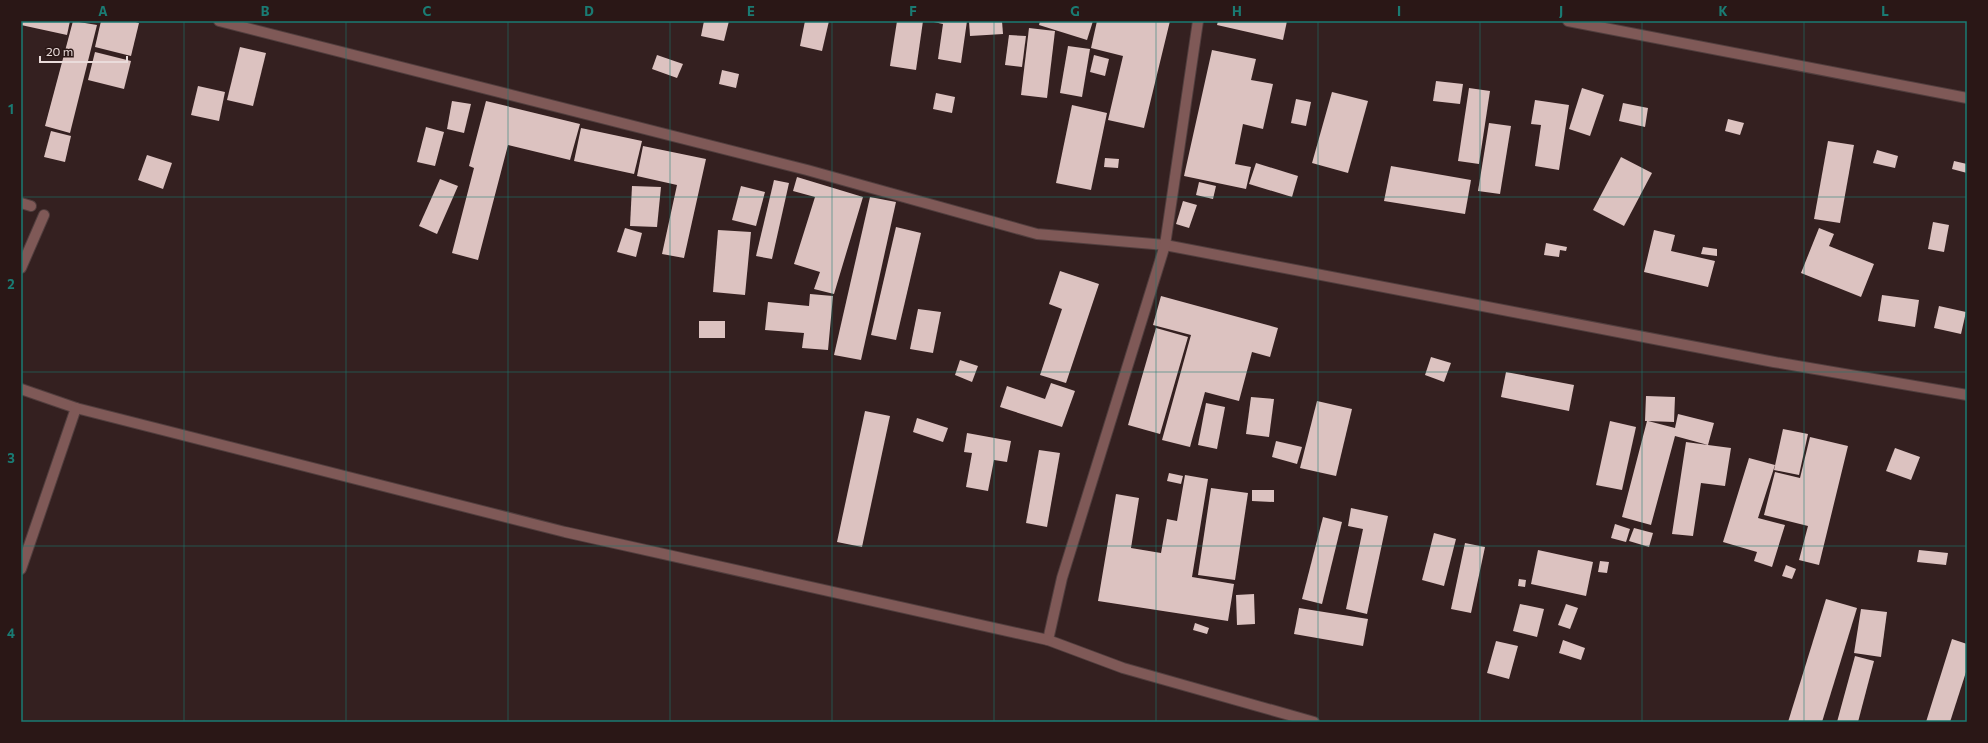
<svg xmlns="http://www.w3.org/2000/svg" width="1988" height="743" font-family="Commissioner,sans-serif">
	<style>
		.building { fill: #dcc2c0 }
		.lines { fill: none; stroke-linecap: round; stroke-linejoin: round }
		.minor-casing { stroke: #513e3e; stroke-width: 12 }
		.minor { stroke: #7f5957; stroke-width: 10 }
		.grid { fill: none; stroke: #1a7b73; stroke-width: 1; stroke-opacity: 0.55 }
		.neatline { fill: none; stroke: #1a7b73; stroke-width: 1.5 }
		.grid-label { font-size: 13px; text-anchor: middle; font-weight: bold; fill: #1a7b73 }
	</style>
	<rect width="100%" height="100%" fill="#342020"/>
	<g class="building">
		<polygon points="21,21 70,21 67,35 21,25"/>
		<polygon points="73,21 97,25 70,133 45,126"/>
		<polygon points="101,21 132,21 139,23 131,56 95,47"/>
		<polygon points="704,21 729,21 724,41 701,36"/>
		<polygon points="805,21 829,21 822,51 800,46"/>
		<polygon points="897,21 923,21 916,70 890,66"/>
		<polygon points="929,21 967,21 961,63 938,59 943,24"/>
		<polygon points="969,21 1002,21 1003,34 970,36"/>
		<polygon points="1040,21 1093,21 1087,40 1039,25"/>
		<polygon points="1097,21 1170,21 1144,128 1108,120 1123,56 1091,48"/>
		<polygon points="1218,21 1287,21 1283,40 1217,25"/>
		<polygon points="1029,28 1055,31 1047,98 1021,95"/>
		<polygon points="1009,35 1026,36 1022,67 1005,65"/>
		<polygon points="1068,46 1090,49 1082,97 1060,93"/>
		<polygon points="240,47 266,53 253,106 227,100"/>
		<polygon points="1212,50 1256,59 1251,80 1273,84 1263,129 1243,124 1235,164 1251,167 1246,189 1184,176"/>
		<polygon points="95,52 131,61 124,89 88,80"/>
		<polygon points="657,55 683,64 677,78 652,69"/>
		<polygon points="1094,55 1109,59 1105,76 1090,72"/>
		<polygon points="722,70 739,74 736,88 719,84"/>
		<polygon points="1436,81 1463,84 1460,104 1433,101"/>
		<polygon points="198,86 225,92 219,121 191,115"/>
		<polygon points="1469,88 1490,91 1479,164 1458,161"/>
		<polygon points="1582,88 1604,95 1590,136 1569,129"/>
		<polygon points="1332,92 1368,101 1348,173 1312,163"/>
		<polygon points="936,93 955,97 952,113 933,109"/>
		<polygon points="1296,99 1311,102 1306,126 1291,123"/>
		<polygon points="1535,100 1569,105 1559,170 1535,166 1541,125 1531,124"/>
		<polygon points="452,101 471,104 464,133 447,129"/>
		<polygon points="486,101 580,124 570,160 508,145 478,260 452,253 474,168 469,166"/>
		<polygon points="1623,103 1648,108 1645,127 1619,121"/>
		<polygon points="1072,105 1107,113 1091,190 1056,183"/>
		<polygon points="1728,119 1744,123 1740,135 1725,131"/>
		<polygon points="1489,123 1511,126 1500,194 1478,191"/>
		<polygon points="426,127 444,132 435,166 417,162"/>
		<polygon points="581,128 642,141 634,174 574,161"/>
		<polygon points="51,131 71,136 65,162 44,157"/>
		<polygon points="1828,141 1854,145 1840,223 1814,219"/>
		<polygon points="643,146 706,159 684,258 662,254 677,185 637,176"/>
		<polygon points="1877,150 1898,156 1895,168 1873,163"/>
		<polygon points="147,155 172,163 163,189 138,180"/>
		<polygon points="1621,157 1652,173 1624,226 1593,210"/>
		<polygon points="1105,158 1119,159 1118,168 1104,167"/>
		<polygon points="1954,161 1967,164 1967,173 1952,169"/>
		<polygon points="1256,163 1298,176 1292,197 1249,184"/>
		<polygon points="1391,166 1471,180 1465,214 1384,201"/>
		<polygon points="797,177 863,197 834,294 814,289 820,272 794,264 815,197 793,191"/>
		<polygon points="440,179 458,186 437,234 419,226"/>
		<polygon points="774,180 789,183 772,259 756,256"/>
		<polygon points="1199,182 1216,186 1213,199 1196,195"/>
		<polygon points="632,186 661,187 657,227 630,226"/>
		<polygon points="741,186 765,192 756,226 732,220"/>
		<polygon points="870,197 896,202 861,360 834,355"/>
		<polygon points="1183,201 1197,205 1189,228 1176,224"/>
		<polygon points="1933,222 1949,225 1944,252 1928,249"/>
		<polygon points="896,227 921,233 896,340 871,335"/>
		<polygon points="625,228 642,233 636,257 617,252"/>
		<polygon points="1819,228 1834,234 1829,246 1874,264 1861,297 1801,273"/>
		<polygon points="718,230 751,232 745,295 713,292"/>
		<polygon points="1654,230 1675,235 1671,251 1715,261 1708,287 1644,272"/>
		<polygon points="1546,243 1567,247 1566,251 1560,250 1559,257 1544,255"/>
		<polygon points="1703,247 1717,249 1717,256 1701,254"/>
		<polygon points="1060,271 1099,284 1066,383 1040,375 1062,309 1049,304"/>
		<polygon points="810,294 833,296 828,350 802,348 804,333 765,330 768,302 809,306"/>
		<polygon points="1882,295 1919,300 1915,327 1878,321"/>
		<polygon points="1161,296 1278,328 1270,357 1252,352 1239,401 1205,392 1190,447 1162,440 1191,335 1153,325"/>
		<polygon points="1939,306 1966,312 1961,334 1934,328"/>
		<polygon points="918,309 941,312 933,353 910,349"/>
		<rect x="699" y="321" width="26" height="17"/>
		<polygon points="1156,328 1188,337 1160,434 1128,425"/>
		<polygon points="1431,357 1451,363 1444,382 1425,375"/>
		<polygon points="960,360 978,366 972,382 955,375"/>
		<polygon points="1506,372 1574,385 1569,411 1501,397"/>
		<polygon points="1051,383 1075,391 1062,427 1000,407 1007,386 1045,399"/>
		<polygon points="1646,396 1675,397 1674,422 1648,421 1675,428 1678,414 1714,423 1708,445 1731,448 1725,486 1701,483 1693,536 1672,534 1686,442 1708,445 1675,436 1651,525 1622,517 1647,421 1645,421"/>
		<polygon points="1251,397 1274,399 1269,437 1246,434"/>
		<polygon points="1317,401 1352,409 1336,476 1300,468"/>
		<polygon points="1206,403 1225,407 1217,449 1198,445"/>
		<polygon points="865,411 890,416 862,547 837,542"/>
		<polygon points="917,418 948,428 943,442 913,432"/>
		<polygon points="1610,421 1636,427 1622,490 1596,485"/>
		<polygon points="1783,429 1808,434 1799,475 1774,470"/>
		<polygon points="967,433 1011,441 1007,462 994,460 988,491 966,487 972,453 964,452"/>
		<polygon points="1810,437 1848,446 1819,565 1799,560 1808,526 1764,515 1775,472 1800,478"/>
		<polygon points="1276,441 1302,447 1297,464 1272,457"/>
		<polygon points="1895,448 1920,457 1911,480 1886,471"/>
		<polygon points="1039,450 1060,453 1047,527 1026,523"/>
		<polygon points="1749,458 1775,465 1758,518 1785,525 1772,567 1754,561 1757,552 1723,542"/>
		<polygon points="1169,473 1183,476 1181,484 1167,481"/>
		<polygon points="1185,475 1208,479 1192,577 1234,584 1228,621 1098,601 1116,494 1139,498 1131,548 1161,553 1167,519 1177,521"/>
		<polygon points="1211,488 1248,493 1235,580 1198,575"/>
		<polygon points="1252,490 1274,490 1274,502 1252,501"/>
		<polygon points="1351,508 1388,516 1367,614 1346,609 1363,529 1348,526"/>
		<polygon points="1323,517 1342,522 1322,604 1302,599"/>
		<polygon points="1615,524 1630,529 1626,542 1611,538"/>
		<polygon points="1634,528 1653,533 1649,547 1629,541"/>
		<polygon points="1434,533 1456,539 1444,586 1422,580"/>
		<polygon points="1465,543 1485,547 1471,613 1451,609"/>
		<polygon points="1538,550 1593,562 1586,596 1531,584"/>
		<polygon points="1919,550 1948,553 1946,565 1917,562"/>
		<polygon points="1600,561 1609,562 1607,573 1598,572"/>
		<polygon points="1786,565 1796,569 1792,579 1782,576"/>
		<polygon points="1519,579 1526,580 1525,587 1518,586"/>
		<polygon points="1254,594 1255,624 1237,625 1236,595"/>
		<polygon points="1826,599 1857,608 1822,722 1788,722"/>
		<polygon points="1520,604 1544,609 1537,637 1513,631"/>
		<polygon points="1566,604 1578,608 1570,629 1558,625"/>
		<polygon points="1299,608 1368,619 1363,646 1294,634"/>
		<polygon points="1861,609 1887,612 1881,657 1854,653"/>
		<polygon points="1195,623 1209,628 1207,634 1193,630"/>
		<polygon points="1952,639 1967,644 1967,669 1950,722 1926,722"/>
		<polygon points="1563,640 1585,648 1581,660 1559,653"/>
		<polygon points="1496,641 1518,646 1509,679 1487,673"/>
		<polygon points="1855,656 1874,661 1858,722 1837,722"/>
	</g>
	<g class="lines">
		<g class="minor-casing">
			<g id="minor">
				<polyline points="219,21 807,170 1037,234 1165,245 1774,362 1967,395"/>
				<polyline points="1198,21 1165,245 1062,578 1048,640 1123,668 1314,722"/>
				<polyline points="1568,21 1967,98"/>
				<polyline points="21,203 31,206"/>
				<polyline points="21,268 44,215"/>
				<polyline points="21,389 76,408 565,532 1048,640"/>
				<polyline points="21,569 76,408"/>
			</g>
		</g>
		<use href="#minor" class="minor"/>
	</g>
	<path class="grid" d="M184,21V722M346,21V722M508,21V722M670,21V722M832,21V722M994,21V722M1156,21V722M1318,21V722M1480,21V722M1642,21V722M1804,21V722M21,197H1967M21,372H1967M21,546H1967"/>
	<rect width="1988" height="743" fill="none" stroke="#2a1716" stroke-width="44"/>
	<path d="M40 56v6h87v-6" fill="none" stroke="#eadcdb" stroke-width="2"/>
	<text x="46" y="56" font-size="12" fill="#eadcdb" stroke="#2a1716" stroke-width="3" paint-order="stroke">20 m</text>
	<rect x="22" y="22" width="1944" height="699" class="neatline"/>
	<g class="grid-label">
		<text x="103" y="16">A</text>
		<text x="265" y="16">B</text>
		<text x="427" y="16">C</text>
		<text x="589" y="16">D</text>
		<text x="751" y="16">E</text>
		<text x="913" y="16">F</text>
		<text x="1075" y="16">G</text>
		<text x="1237" y="16">H</text>
		<text x="1399" y="16">I</text>
		<text x="1561" y="16">J</text>
		<text x="1723" y="16">K</text>
		<text x="1885" y="16">L</text>
		<text x="11" y="114">1</text>
		<text x="11" y="289">2</text>
		<text x="11" y="463">3</text>
		<text x="11" y="638">4</text>
	</g>
</svg>
